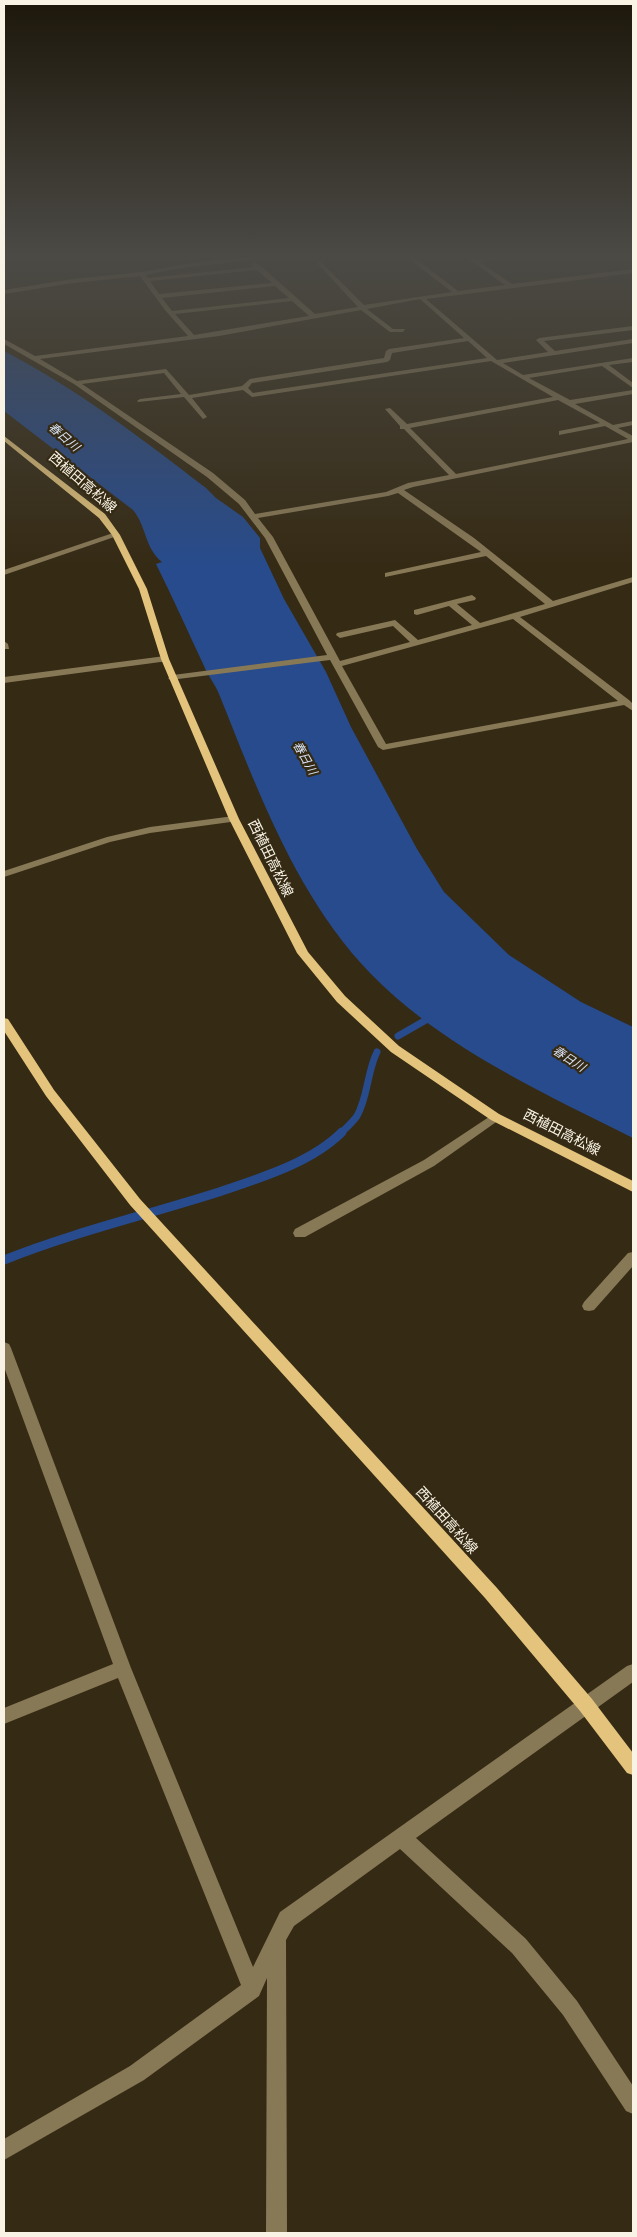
<svg xmlns="http://www.w3.org/2000/svg" width="637" height="2237" font-family="'DejaVu Sans','Noto Sans JP',sans-serif">
	<style>
		.water { fill: #274b8c }
		.lines { fill: none; stroke-linecap: round; stroke-linejoin: round }
		.stream-far1 { stroke: #274b8c; stroke-width: 7 }
		.stream { stroke: #274b8c; stroke-width: 9 }
		.minor { fill: #877856; fill-rule: evenodd }
		.major { fill: #e4c47c; fill-rule: evenodd }
		.labels { text-anchor: middle; stroke-width: 4.5; stroke-linejoin: round; paint-order: stroke }
		.far-water-label { font-size: 12px; font-style: italic; fill: #d9e4f7; stroke: #352a14 }
		.street-label { font-size: 14px; fill: #f9f3e5; stroke: #352a14 }
	</style>
	<rect width="100%" height="100%" fill="#352a14"/>
	<path class="water" d="M4,351C77,389 141,438 206,488L216,498L243,517L260,538V548L284,599L326,672L351,727L417,849L444,892L509,955L581,1002L633,1027V1138C542,1092 443,1048 370,973C296,896 258,791 219,694C215,684 208,676 204,666C188,632 173,598 156,564L162,562C144,547 147,527 133,510L4,411Z"/>
	<g class="lines">
		<g class="stream-far1">
			<polyline points="398,1036 433,1016"/>
			<path d="M341,1133C346,1128 353,1122 357,1116C368,1097 367,1072 377,1052"/>
		</g>
		<path class="stream" d="M4,1260C74,1232 147,1215 219,1192C260,1178 311,1163 342,1132"/>
		<g class="minor">
			<polygon points="197,255 211,255 189,260 186,258"/>
			<path d="M263,255H277L258,259L175,269L146,275L148,278L254,267L251,264L254,262L262,267L315,314L358,307L318,264L320,261L364,305L452,292L404,255H411L458,291L505,285L463,255H470L476,259L523,255L480,262L512,284L633,269V273L426,299L497,360L548,352L536,340L539,338L633,326V330L544,341L555,351L633,339V343L503,363L523,375L633,358V362L609,365L633,383V388L602,366L529,378L570,400L633,390V394L575,404L613,425L633,421V425L618,428L633,436V442L413,487L404,490L474,538L553,601L633,577V582L520,617L629,700L633,704V711L624,705L383,750L378,747L330,660L170,680L168,678L173,675L327,655L265,538L239,504L207,477L74,384L4,344V339L6,340L35,356L188,336L165,310L140,276L73,283L4,294V290L73,279L142,272L191,263ZM257,270L272,283L159,294L150,281ZM275,286L289,298L172,311L162,298ZM420,299L464,338L389,349L386,351L384,358L250,379L242,386L189,395L166,369L77,381L40,359L219,336L361,310L390,332H403L405,329H393L367,309ZM292,301L309,316L194,335L175,314ZM468,341L487,358L253,393L248,388L252,383L387,362L390,360L392,353ZM491,361L553,397L407,424L390,408L385,409L400,426V429H404L449,475L408,483L386,492L255,514L245,500L213,473L82,384L164,373L181,394L140,399L137,401L138,402L184,397L203,419L207,417L192,398L243,390L252,397ZM558,400L600,423L559,431V435L605,426L628,439L456,474L410,428ZM398,493L481,552L385,573V577L486,556L545,604L480,623L457,604L475,600L476,598L472,595L414,610V614L417,615L449,606L472,625L418,640L395,620L337,633L336,635L340,638L393,626L410,642L340,661L273,537L258,518L388,496ZM513,619L618,701L386,744L342,666Z"/>
			<polygon points="113,533 120,535 4,575 4,570"/>
			<polygon points="4,641 8,644 9,649 4,649"/>
			<polygon points="165,656 169,659 168,661 4,683 4,677"/>
			<polygon points="234,816 239,819 238,821 150,833 110,842 4,877 4,871 107,837 150,827"/>
			<polygon points="495,1113 499,1114 501,1117 499,1120 434,1166 305,1237 295,1237 293,1233 295,1229 424,1160"/>
			<polygon points="633,1252 633,1266 594,1310 589,1311 584,1310 582,1306 584,1302 628,1253"/>
			<polygon points="4,1342 9,1344 11,1348 131,1668 253,1967 280,1912 627,1666 633,1664 633,1682 416,1838 526,1939 577,2001 633,2086 633,2114 626,2111 563,2015 512,1953 400,1849 294,1926 286,1940 287,2233 266,2233 267,1978 259,1996 144,2080 4,2160 4,2139 130,2066 241,1985 118,1678 4,1724 4,1708 113,1664 4,1367"/>
		</g>
		<g class="major">
			<polygon points="4,436 105,514 120,535 147,589 169,659 239,819 308,952 345,996 399,1046 499,1114 633,1181 633,1192 491,1120 391,1052 337,1002 297,953 229,819 161,659 139,589 112,535 99,518 4,441"/>
			<polygon points="4,1018 8,1019 54,1090 140,1199 497,1588 592,1699 633,1753 633,1775 627,1773 580,1711 485,1598 130,1205 46,1096 4,1031"/>
		</g>
	</g>
	<linearGradient id="sky" x2="0" y2="1"><stop stop-color="#1d170b"/><stop offset="0.45" stop-color="#4b4a45"/><stop offset="1" stop-color="#4b4a45" stop-opacity="0"/></linearGradient>
	<rect width="637" height="568" fill="url(#sky)"/>
	<g class="labels">
		<g class="far-water-label">
			<text transform="translate(64 437) rotate(41)" y="4">春日川</text>
			<text transform="translate(305 758) rotate(61)" y="4">春日川</text>
			<text transform="translate(569 1059) rotate(33)" y="4">春日川</text>
		</g>
		<g class="street-label">
			<text transform="translate(83 482) rotate(41)" y="5">西植田高松線</text>
			<text transform="translate(271 858) rotate(64)" y="5">西植田高松線</text>
			<text transform="translate(562 1132) rotate(27)" y="5">西植田高松線</text>
			<text transform="translate(447 1520) rotate(48)" y="5">西植田高松線</text>
		</g>
	</g>
	<rect width="637" height="2237" fill="none" stroke="#f9f3e5" stroke-width="10"/>
</svg>
